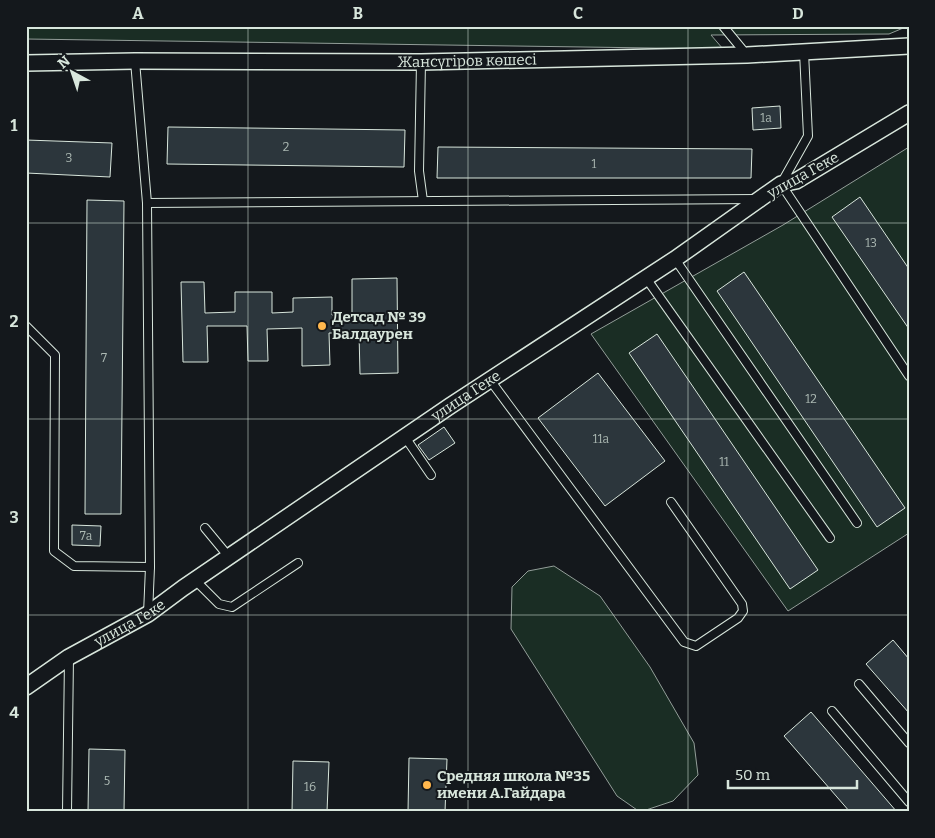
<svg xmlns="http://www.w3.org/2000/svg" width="935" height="838" font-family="Bitter,serif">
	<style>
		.green { fill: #1a2d24; stroke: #939e99 }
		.building { fill: #2c363c; stroke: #d8e6dc }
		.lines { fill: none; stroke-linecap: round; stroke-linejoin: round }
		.service-casing { stroke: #d8e6dc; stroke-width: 10 }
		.minor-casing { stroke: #d8e6dc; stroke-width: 18 }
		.service { stroke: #14181c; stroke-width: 8 }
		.minor { stroke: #14181c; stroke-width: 15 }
		.grid { fill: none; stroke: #d8e6dc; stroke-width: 1; stroke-opacity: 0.55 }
		.poi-dot { fill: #ffb74d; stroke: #14181c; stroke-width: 2 }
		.labels { text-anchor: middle; stroke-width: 4; stroke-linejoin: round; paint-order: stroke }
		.number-label { font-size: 12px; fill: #adbab4 }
		.street-label { font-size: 15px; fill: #d8e6dc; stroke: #14181c }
		.poi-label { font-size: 15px; font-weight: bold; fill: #d8e6dc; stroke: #14181c; text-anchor: start }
		.neatline { fill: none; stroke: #d8e6dc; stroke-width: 2 }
		.grid-label { font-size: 16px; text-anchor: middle; font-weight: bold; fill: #d8e6dc }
	</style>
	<rect width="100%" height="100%" fill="#14181c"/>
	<g class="green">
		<polygon points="26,26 908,26 889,34 711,35 723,49 26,39"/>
		<polygon points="909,147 909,533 788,611 591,334 783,225"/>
		<polygon points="554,566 600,596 650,667 694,743 698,775 673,801 640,812 617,796 511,629 512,587 528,571"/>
	</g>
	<g class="building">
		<polygon points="780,106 781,128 753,130 752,108"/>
		<polygon points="168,127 405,130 404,167 167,164"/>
		<polygon points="26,140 112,143 110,177 26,173"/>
		<polygon points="438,147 752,149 751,178 437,178"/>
		<polygon points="860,197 909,269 909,329 832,217"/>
		<polygon points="87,200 124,201 121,514 85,514"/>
		<polygon points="744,272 905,508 877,527 717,291"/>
		<polygon points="397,278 398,373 360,374 359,333 329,333 330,365 302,366 302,328 267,329 268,361 248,361 247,326 207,326 208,362 183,362 181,282 204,282 205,313 235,312 235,292 272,292 272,313 293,312 293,298 332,297 332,315 352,314 352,279"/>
		<polygon points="657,334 818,570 790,589 629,353"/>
		<polygon points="598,373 665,461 605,506 538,418"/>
		<polygon points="444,427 455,443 429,460 418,445"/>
		<polygon points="72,525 101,526 100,546 72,545"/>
		<polygon points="893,640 909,659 909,713 866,664"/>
		<polygon points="811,712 897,812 850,812 784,736"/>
		<polygon points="89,749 125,750 124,812 88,812"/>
		<polygon points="409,758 447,759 445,812 408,812"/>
		<polygon points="293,761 329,762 327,812 292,812"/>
	</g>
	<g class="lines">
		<g class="service-casing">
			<g id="service">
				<polyline points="723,26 746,54"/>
				<polyline points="804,52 808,136 781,184 909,376"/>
				<polyline points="135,61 147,203 150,567 148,614"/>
				<polyline points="421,62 419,171 423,201"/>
				<polyline points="147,203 757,199"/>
				<polyline points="675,259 857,523"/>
				<polyline points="646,278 830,538"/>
				<polyline points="26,326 55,355 54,551 74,566 150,567"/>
				<polyline points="490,380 684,642 696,646 738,618 743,611 742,604 671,502"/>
				<polyline points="405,437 431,475"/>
				<polyline points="205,528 229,557"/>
				<polyline points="195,580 219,604 232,607 298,563"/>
				<polyline points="859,684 909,743"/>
				<polyline points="832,711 909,802"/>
				<polyline points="67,812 69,657"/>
			</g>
		</g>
		<g class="minor-casing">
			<g id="minor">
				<path id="s1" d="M26,63L135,61L421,62L747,55L909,46"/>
				<path id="s2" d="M26,687L69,657L148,614L183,588L450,406L675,259L781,184L796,181L909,113"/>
			</g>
		</g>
		<use href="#service" class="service"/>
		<use href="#minor" class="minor"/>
	</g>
	<path class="grid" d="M248,26V812M468,26V812M688,26V812M26,223H909M26,419H909M26,615H909"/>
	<g class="poi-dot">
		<circle cx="322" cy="326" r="5"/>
		<circle cx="427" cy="785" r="5"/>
	</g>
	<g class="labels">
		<g class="number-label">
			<text x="766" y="122">1а</text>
			<text x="286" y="151">2</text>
			<text x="69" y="162">3</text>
			<text x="594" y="168">1</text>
			<text x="871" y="247">13</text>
			<text x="104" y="362">7</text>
			<text x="811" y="403">12</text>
			<text x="601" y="443">11а</text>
			<text x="724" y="466">11</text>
			<text x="86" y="540">7а</text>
			<text x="107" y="785">5</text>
			<text x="310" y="791">16</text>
		</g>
		<g class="street-label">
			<text dy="5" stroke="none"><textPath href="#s1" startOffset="441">Жансүгіров көшесі</textPath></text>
			<text transform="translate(803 175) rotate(-29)" y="5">улица Геке</text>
			<text dy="5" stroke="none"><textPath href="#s2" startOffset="528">улица Геке</textPath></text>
			<text dy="5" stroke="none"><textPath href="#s2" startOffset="122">улица Геке</textPath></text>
		</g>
		<g class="poi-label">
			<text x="332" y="322">Детсад № 39<tspan x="332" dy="17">Балдаурен</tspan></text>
			<text x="437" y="781">Средняя школа №35<tspan x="437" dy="17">имени А.Гайдара</tspan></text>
		</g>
	</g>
	<rect width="935" height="838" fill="none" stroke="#14181c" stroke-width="55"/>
	<g transform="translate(72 72) rotate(320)" stroke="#14181c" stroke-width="4" paint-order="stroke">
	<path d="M0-4L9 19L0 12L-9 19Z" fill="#d8e6dc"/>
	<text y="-8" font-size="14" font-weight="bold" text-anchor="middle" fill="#d8e6dc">N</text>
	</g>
	<path d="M728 780v8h129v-8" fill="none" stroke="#d8e6dc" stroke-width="2.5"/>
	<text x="735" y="780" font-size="15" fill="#d8e6dc" stroke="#14181c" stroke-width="4" paint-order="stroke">50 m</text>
	<rect x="28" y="28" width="880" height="782" class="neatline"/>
	<g class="grid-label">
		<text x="138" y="19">A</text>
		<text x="358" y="19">B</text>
		<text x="578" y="19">C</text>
		<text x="798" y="19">D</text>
		<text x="14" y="131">1</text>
		<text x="14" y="327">2</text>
		<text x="14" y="523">3</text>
		<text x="14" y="718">4</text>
	</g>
</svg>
